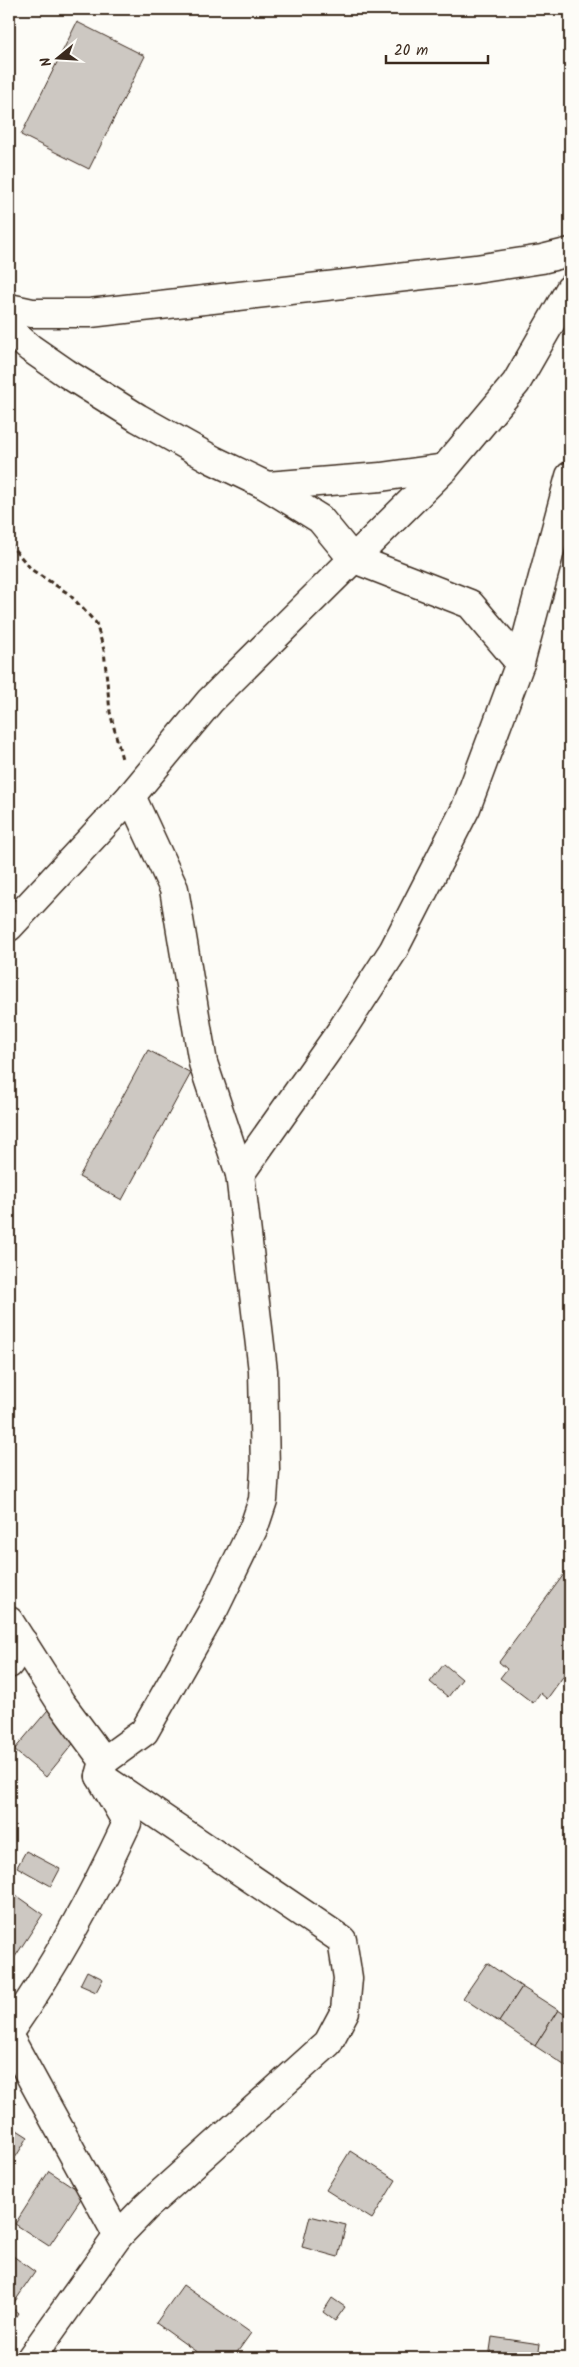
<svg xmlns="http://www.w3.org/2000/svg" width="579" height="2367" font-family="Kalam,sans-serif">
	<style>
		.building { fill: #cdc8c2; stroke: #3b2a1e }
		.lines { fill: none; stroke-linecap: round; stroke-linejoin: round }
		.minor-casing { stroke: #3b2a1e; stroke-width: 31 }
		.path { stroke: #3b2a1e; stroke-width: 3; stroke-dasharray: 5 4; stroke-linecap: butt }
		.minor { stroke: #fdfcf7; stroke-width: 28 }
	</style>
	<rect width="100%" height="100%" fill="#fdfcf7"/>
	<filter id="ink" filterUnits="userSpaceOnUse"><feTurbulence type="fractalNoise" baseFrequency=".02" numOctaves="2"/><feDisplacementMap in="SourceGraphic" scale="10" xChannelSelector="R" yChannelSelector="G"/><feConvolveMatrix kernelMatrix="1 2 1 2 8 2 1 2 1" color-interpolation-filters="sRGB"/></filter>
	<g filter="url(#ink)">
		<g class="building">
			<polygon points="77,22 145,56 89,169 21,135"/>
			<polygon points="148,1050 191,1073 122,1200 79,1177"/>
			<polygon points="570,1566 570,1667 547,1699 540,1693 533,1703 500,1678 507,1669 499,1662"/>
			<polygon points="444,1664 462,1679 448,1697 430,1682"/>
			<polygon points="58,1698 89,1724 46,1777 14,1750"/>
			<polygon points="26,1851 60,1869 51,1886 17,1867"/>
			<polygon points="9,1890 43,1914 9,1966"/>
			<polygon points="487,1963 522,1987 499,2022 463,1998"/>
			<polygon points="87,1971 103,1979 96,1992 80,1985"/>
			<polygon points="522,1987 558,2010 535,2046 499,2022"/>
			<polygon points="558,2010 570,2018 570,2069 535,2046"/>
			<polygon points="9,2125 28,2137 9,2168"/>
			<polygon points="350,2151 396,2180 372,2219 326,2190"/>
			<polygon points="49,2171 84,2194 49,2246 15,2224"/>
			<polygon points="310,2216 346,2225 338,2257 302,2247"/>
			<polygon points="9,2253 35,2272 11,2307 18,2313 9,2327"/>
			<polygon points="183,2285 251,2333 233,2358 205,2358 156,2323"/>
			<polygon points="332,2298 345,2307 335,2321 323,2312"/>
			<polygon points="492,2337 540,2344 538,2358 489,2358"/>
		</g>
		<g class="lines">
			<g class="minor-casing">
				<g id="minor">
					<polyline points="9,308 32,313 90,313 476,269 542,259 570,252"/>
					<polyline points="9,330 30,348 66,373 138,418 213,460 267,486 320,519 352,558 470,604 520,663"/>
					<polyline points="267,486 381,477 445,468"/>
					<polyline points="9,927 131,796 210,701 445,468 516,383 570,289"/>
					<polyline points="240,1174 341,1031 393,951 466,808 520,663 570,476"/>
					<path d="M9,1621L61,1703L104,1761L100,1776L127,1823C93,1896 55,1966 9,2032"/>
					<polyline points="9,1664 23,1642"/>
					<polyline points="104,1761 144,1732 215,1607 254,1527 263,1500 265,1470 263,1371 240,1174 203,1063 174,889 131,796"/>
					<polyline points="9,2037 118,2236"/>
					<polyline points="31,2358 118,2236 147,2206 328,2043 345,2011 348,1978 342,1940 100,1776"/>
				</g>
			</g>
			<polyline class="path" points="9,543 32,570 69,594 96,623 104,650 110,712 122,759"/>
			<use href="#minor" class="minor"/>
		</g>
	</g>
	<rect width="579" height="2367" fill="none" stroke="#fdfcf7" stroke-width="30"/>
	<rect x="15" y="15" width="549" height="2337" fill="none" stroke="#3b2a1e" stroke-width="2" filter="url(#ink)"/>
	<g transform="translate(58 58) rotate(252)" stroke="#fdfcf7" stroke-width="4" paint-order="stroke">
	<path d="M0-4L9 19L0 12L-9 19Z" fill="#3b2a1e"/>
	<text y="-8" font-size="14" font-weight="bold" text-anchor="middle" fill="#3b2a1e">N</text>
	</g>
	<path d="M386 55v8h102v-8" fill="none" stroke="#3b2a1e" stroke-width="2.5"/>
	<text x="394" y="55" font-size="15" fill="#3b2a1e" stroke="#fdfcf7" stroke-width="4" paint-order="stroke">20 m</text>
</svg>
